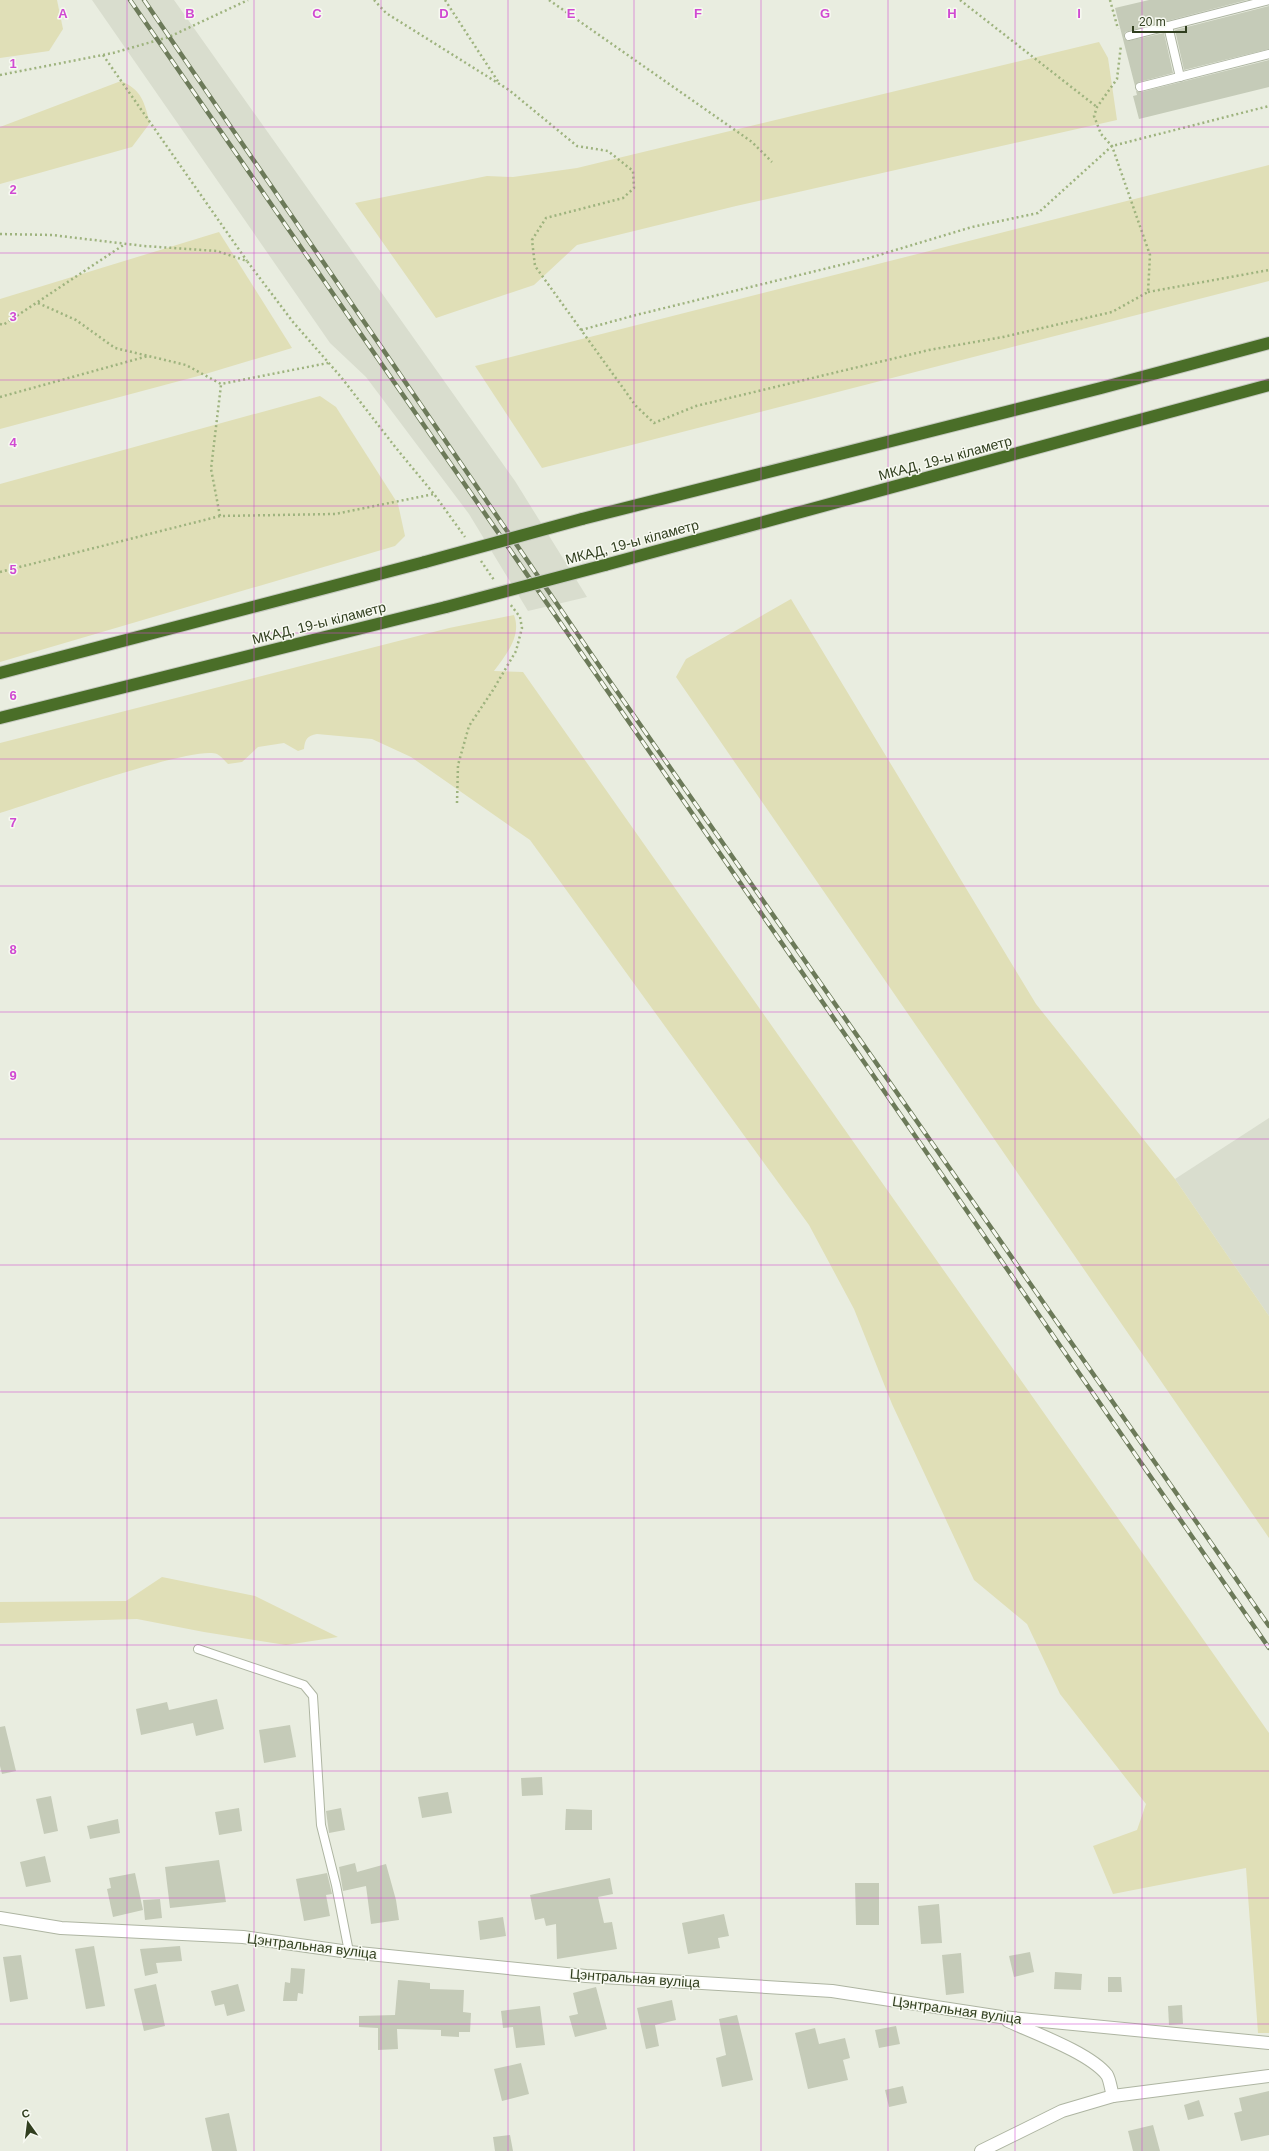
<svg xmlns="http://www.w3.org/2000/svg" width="1269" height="2151" font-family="Helvetica,sans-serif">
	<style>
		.built { fill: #d9ddce }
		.green { fill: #e0dfb7 }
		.building { fill: #c5cbb8 }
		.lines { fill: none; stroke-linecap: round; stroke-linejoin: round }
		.lane-casing { stroke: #aeb5a2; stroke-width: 10 }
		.street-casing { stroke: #aeb5a2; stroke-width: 14 }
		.highway-casing { stroke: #c5c9c0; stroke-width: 14 }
		.path { stroke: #9eb37e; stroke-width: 2.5; stroke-dasharray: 2 3; stroke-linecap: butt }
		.lane { stroke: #fff; stroke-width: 8 }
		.street { stroke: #fff; stroke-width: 12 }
		.highway { stroke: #4a6e28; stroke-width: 12 }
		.rail-casing { stroke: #6c7a59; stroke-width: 4.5 }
		.rail { stroke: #f7f9f1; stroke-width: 3; stroke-dasharray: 9; stroke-linecap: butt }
		.highway-bridge-casing { stroke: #c5c9c0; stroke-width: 14; stroke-linecap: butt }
		.highway-bridge { stroke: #4a6e28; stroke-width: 12 }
		.grid { fill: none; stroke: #d049d2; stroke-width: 1; stroke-opacity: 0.55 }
		.labels { text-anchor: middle; stroke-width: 3; stroke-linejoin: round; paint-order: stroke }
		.street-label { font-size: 14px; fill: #313f1f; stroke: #f7f9f1 }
		.grid-label { font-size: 13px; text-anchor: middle; font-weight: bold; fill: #d049d2; stroke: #f7f9f1; stroke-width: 3; stroke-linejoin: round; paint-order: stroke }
	</style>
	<rect width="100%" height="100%" fill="#e9ede0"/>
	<g class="built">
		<polygon points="92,0 174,0 515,481 587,597 528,611 469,514 366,377 330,343"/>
		<polygon points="1269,1118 1269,1316 1175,1179"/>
	</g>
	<g class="green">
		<polygon points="0,0 57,0 63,29 49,51 0,58"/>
		<polygon points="1099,42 1108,58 1117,120 736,206 577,245 534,285 436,318 355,203 487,176 513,177 577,168"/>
		<path d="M121,81C142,90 144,102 150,123L132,147L0,184V127Z"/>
		<polygon points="1269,165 1269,281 542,468 475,366"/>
		<polygon points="219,232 292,348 202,375 0,429 0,299"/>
		<polygon points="320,396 336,407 398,504 405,536 395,546 0,662 0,484"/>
		<polygon points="791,599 1036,1004 1175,1179 1269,1316 1269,1538 676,677 686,659"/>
		<path d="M514,615C522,636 506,655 494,671L523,672L1269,1733V2033H1258L1246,1868L1113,1894L1093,1846L1137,1830L1146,1804L1060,1694L1027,1624L974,1580L892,1404L854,1309L809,1225L530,840L411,757L372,739L317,734C307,736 305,739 304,749L298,751L284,743L258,747L242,762L228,764C225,761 221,756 217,754C192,745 34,803 0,813V743L449,628Z"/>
		<polygon points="162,1577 255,1596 338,1637 286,1645 204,1632 137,1619 0,1623 0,1602 126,1601"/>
	</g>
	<g class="building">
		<polygon points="1149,0 1247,0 1125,32 1124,38 1128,41 1164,33 1173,73 1139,82 1135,86 1115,8"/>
		<polygon points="1269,6 1269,49 1184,70 1175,30"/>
		<polygon points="1269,60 1269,87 1139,119 1133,96 1137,95 1136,91 1141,92"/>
		<polygon points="217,1699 224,1729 196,1736 193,1723 141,1735 136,1709 167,1702 169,1710"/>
		<polygon points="290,1725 296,1757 264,1763 259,1730"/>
		<polygon points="5,1726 16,1771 2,1774 0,1766 0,1727"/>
		<polygon points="542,1777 543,1795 522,1796 521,1778"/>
		<polygon points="448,1792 452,1813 422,1818 418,1797"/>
		<polygon points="51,1796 58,1831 44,1834 36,1799"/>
		<polygon points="239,1808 242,1831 219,1835 215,1812"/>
		<polygon points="341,1808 345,1830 329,1833 326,1811"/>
		<polygon points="566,1809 592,1810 592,1830 565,1830"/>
		<polygon points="118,1819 120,1833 90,1839 87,1826"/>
		<polygon points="45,1856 51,1882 26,1887 20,1862"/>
		<polygon points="219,1860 226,1902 170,1908 165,1867"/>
		<polygon points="355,1863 357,1872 386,1864 396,1900 399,1920 371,1924 366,1886 343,1891 339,1867"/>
		<polygon points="135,1873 143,1910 113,1917 107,1889 111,1888 109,1878"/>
		<polygon points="327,1873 332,1894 326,1895 330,1916 304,1921 296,1879"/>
		<polygon points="610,1878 613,1894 598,1897 604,1923 612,1922 617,1949 557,1959 556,1924 546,1926 544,1918 535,1920 530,1895"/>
		<polygon points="855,1883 879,1883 879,1925 856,1925"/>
		<polygon points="160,1899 162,1918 145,1920 143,1900"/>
		<polygon points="939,1904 942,1943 921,1944 918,1906"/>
		<polygon points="724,1914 729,1936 718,1938 720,1948 688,1954 682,1923"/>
		<polygon points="503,1917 506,1936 480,1940 478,1921"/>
		<polygon points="94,1946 105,2006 86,2009 75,1949"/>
		<polygon points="180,1946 182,1961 156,1963 158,1973 145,1976 140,1949"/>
		<polygon points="1030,1952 1034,1972 1014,1977 1009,1956"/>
		<polygon points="961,1953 964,1993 946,1995 942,1955"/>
		<polygon points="21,1955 28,1999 10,2002 3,1957"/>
		<polygon points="291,1968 305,1969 303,1994 298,1993 297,2001 283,2001 285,1982 290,1983"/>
		<polygon points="1055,1972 1082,1974 1081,1990 1054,1989"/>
		<polygon points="1108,1977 1121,1977 1122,1992 1108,1992"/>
		<polygon points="398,1980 430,1983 430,1989 464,1990 463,2012 471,2013 470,2032 459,2032 459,2037 441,2036 441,2030 397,2029 398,2049 378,2050 378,2028 359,2027 359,2016 395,2015"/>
		<polygon points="156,1984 165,2026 144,2031 134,1989"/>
		<polygon points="238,1984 245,2011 227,2016 224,2004 215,2006 211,1991"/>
		<polygon points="596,1987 607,2029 575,2037 569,2016 578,2014 573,1993"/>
		<polygon points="672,2000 676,2020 655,2025 659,2046 646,2049 637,2008"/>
		<polygon points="1182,2005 1183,2024 1169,2025 1168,2006"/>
		<polygon points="540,2006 545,2045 516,2048 513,2027 503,2028 501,2011"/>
		<polygon points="737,2015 753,2080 722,2087 716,2058 726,2055 719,2019"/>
		<polygon points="896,2026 900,2044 879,2048 875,2030"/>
		<polygon points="815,2028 819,2044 845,2038 850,2058 843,2060 848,2080 808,2089 795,2033"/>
		<polygon points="521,2063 529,2094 502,2101 494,2069"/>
		<polygon points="903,2086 907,2103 889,2107 885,2090"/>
		<polygon points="1269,2091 1269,2135 1241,2141 1234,2113 1242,2111 1239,2098"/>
		<polygon points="1199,2100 1204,2116 1188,2120 1184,2105"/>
		<polygon points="229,2113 237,2151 212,2151 205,2118"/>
		<polygon points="1153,2125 1160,2151 1133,2151 1128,2131"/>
		<polygon points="510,2135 513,2151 495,2151 493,2137"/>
	</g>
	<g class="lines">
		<g class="lane-casing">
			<g id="lane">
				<polyline points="1168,26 1180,77"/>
				<polyline points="1129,36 1269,0"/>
				<polyline points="1140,87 1269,54"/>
				<polyline points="198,1649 304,1685 313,1696 321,1825 336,1885 349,1952"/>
			</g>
		</g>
		<g class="street-casing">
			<g id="street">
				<polyline points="0,1918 61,1928 243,1937 349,1952 586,1976 832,1991 1001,2017 1269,2043"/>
				<path d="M1008,2021C1034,2033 1090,2053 1107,2075C1110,2080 1111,2090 1113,2096"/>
				<polyline points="981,2151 1062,2111 1113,2096 1269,2076"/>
			</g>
		</g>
		<g class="highway-casing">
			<g id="highway">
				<polyline points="582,519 1101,388 1269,343"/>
				<polyline points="605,565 1269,385"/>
				<polyline points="0,673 425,562"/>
				<polyline points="0,718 446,607"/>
			</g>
		</g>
		<g class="path">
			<polyline points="374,0 386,13 509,90 577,146 608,151 633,171 634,188 623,198 546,218 532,240 535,266 636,406 654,423 696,406 929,350 1003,337 1112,312 1148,292 1150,255 1112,146 1101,134 1094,116 1097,107 1117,79 1121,45"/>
			<polyline points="445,0 499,83"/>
			<polyline points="549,0 752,142 772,162"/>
			<polyline points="960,0 1097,107"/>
			<polyline points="1110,0 1118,29"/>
			<polyline points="103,55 247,261"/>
			<polyline points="0,75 113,53 169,37 248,0"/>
			<polyline points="0,234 52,235 144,246 217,251 247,261 293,322 341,377 396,448 434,494 465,537"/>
			<polyline points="1148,292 1269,270"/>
			<polyline points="38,303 76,320 115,348 186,365 221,384 328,363"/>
			<polyline points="0,324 3,325 125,244"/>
			<polyline points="581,330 636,315 869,258 972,227 1038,213 1112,146 1269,106"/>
			<polyline points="0,397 148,356"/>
			<polyline points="220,516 211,469 221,385"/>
			<polyline points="481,561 494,580"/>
			<polyline points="0,572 220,516 335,514 434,494"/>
			<polyline points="457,803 458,765 469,726 493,690 516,651 522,628 520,617 510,604"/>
		</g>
		<use href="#lane" class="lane"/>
		<use href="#street" class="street"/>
		<use href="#highway" class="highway"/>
		<g class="rail-casing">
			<g id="rail">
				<polyline points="130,0 1269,1648"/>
				<polyline points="144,0 609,680 1269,1626"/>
			</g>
		</g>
		<use href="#rail" class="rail"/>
		<g class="highway-bridge-casing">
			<g id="highway-bridge">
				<polyline points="425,562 582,519"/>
				<polyline points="446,607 605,565"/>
			</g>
		</g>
		<use href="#highway-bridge" class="highway-bridge"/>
	</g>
	<path class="grid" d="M127,0V2151M254,0V2151M381,0V2151M508,0V2151M634,0V2151M761,0V2151M888,0V2151M1015,0V2151M1142,0V2151M0,127H1269M0,253H1269M0,380H1269M0,506H1269M0,633H1269M0,759H1269M0,886H1269M0,1012H1269M0,1139H1269M0,1265H1269M0,1392H1269M0,1518H1269M0,1645H1269M0,1771H1269M0,1898H1269M0,2024H1269"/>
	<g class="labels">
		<g class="street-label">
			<text transform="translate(945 458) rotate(-15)" y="5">МКАД, 19-ы кіламетр</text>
			<text transform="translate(632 542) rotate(-15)" y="5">МКАД, 19-ы кіламетр</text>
			<text transform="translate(319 623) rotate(-14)" y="5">МКАД, 19-ы кіламетр</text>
			<text transform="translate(312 1946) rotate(7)" y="5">Цэнтральная вуліца</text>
			<text transform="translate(635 1978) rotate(4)" y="5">Цэнтральная вуліца</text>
			<text transform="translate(957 2010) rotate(8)" y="5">Цэнтральная вуліца</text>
		</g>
	</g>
	<g class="grid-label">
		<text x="63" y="18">A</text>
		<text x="190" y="18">B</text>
		<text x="317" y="18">C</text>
		<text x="444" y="18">D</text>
		<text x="571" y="18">E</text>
		<text x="698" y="18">F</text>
		<text x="825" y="18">G</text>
		<text x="952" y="18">H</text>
		<text x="1079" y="18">I</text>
		<text x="13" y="68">1</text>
		<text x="13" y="194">2</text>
		<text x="13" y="321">3</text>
		<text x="13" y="447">4</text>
		<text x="13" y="574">5</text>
		<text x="13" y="700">6</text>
		<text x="13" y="827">7</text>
		<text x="13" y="954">8</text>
		<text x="13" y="1080">9</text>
	</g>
	<g transform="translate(28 2123) rotate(346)" stroke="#f7f9f1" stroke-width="3" paint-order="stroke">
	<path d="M0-3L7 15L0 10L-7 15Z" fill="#313f1f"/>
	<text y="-6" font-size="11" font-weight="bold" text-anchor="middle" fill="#313f1f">С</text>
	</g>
	<path d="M1133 26v6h53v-6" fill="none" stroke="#313f1f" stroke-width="2"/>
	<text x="1139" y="26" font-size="12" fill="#313f1f" stroke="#f7f9f1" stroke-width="3" paint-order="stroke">20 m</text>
</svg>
